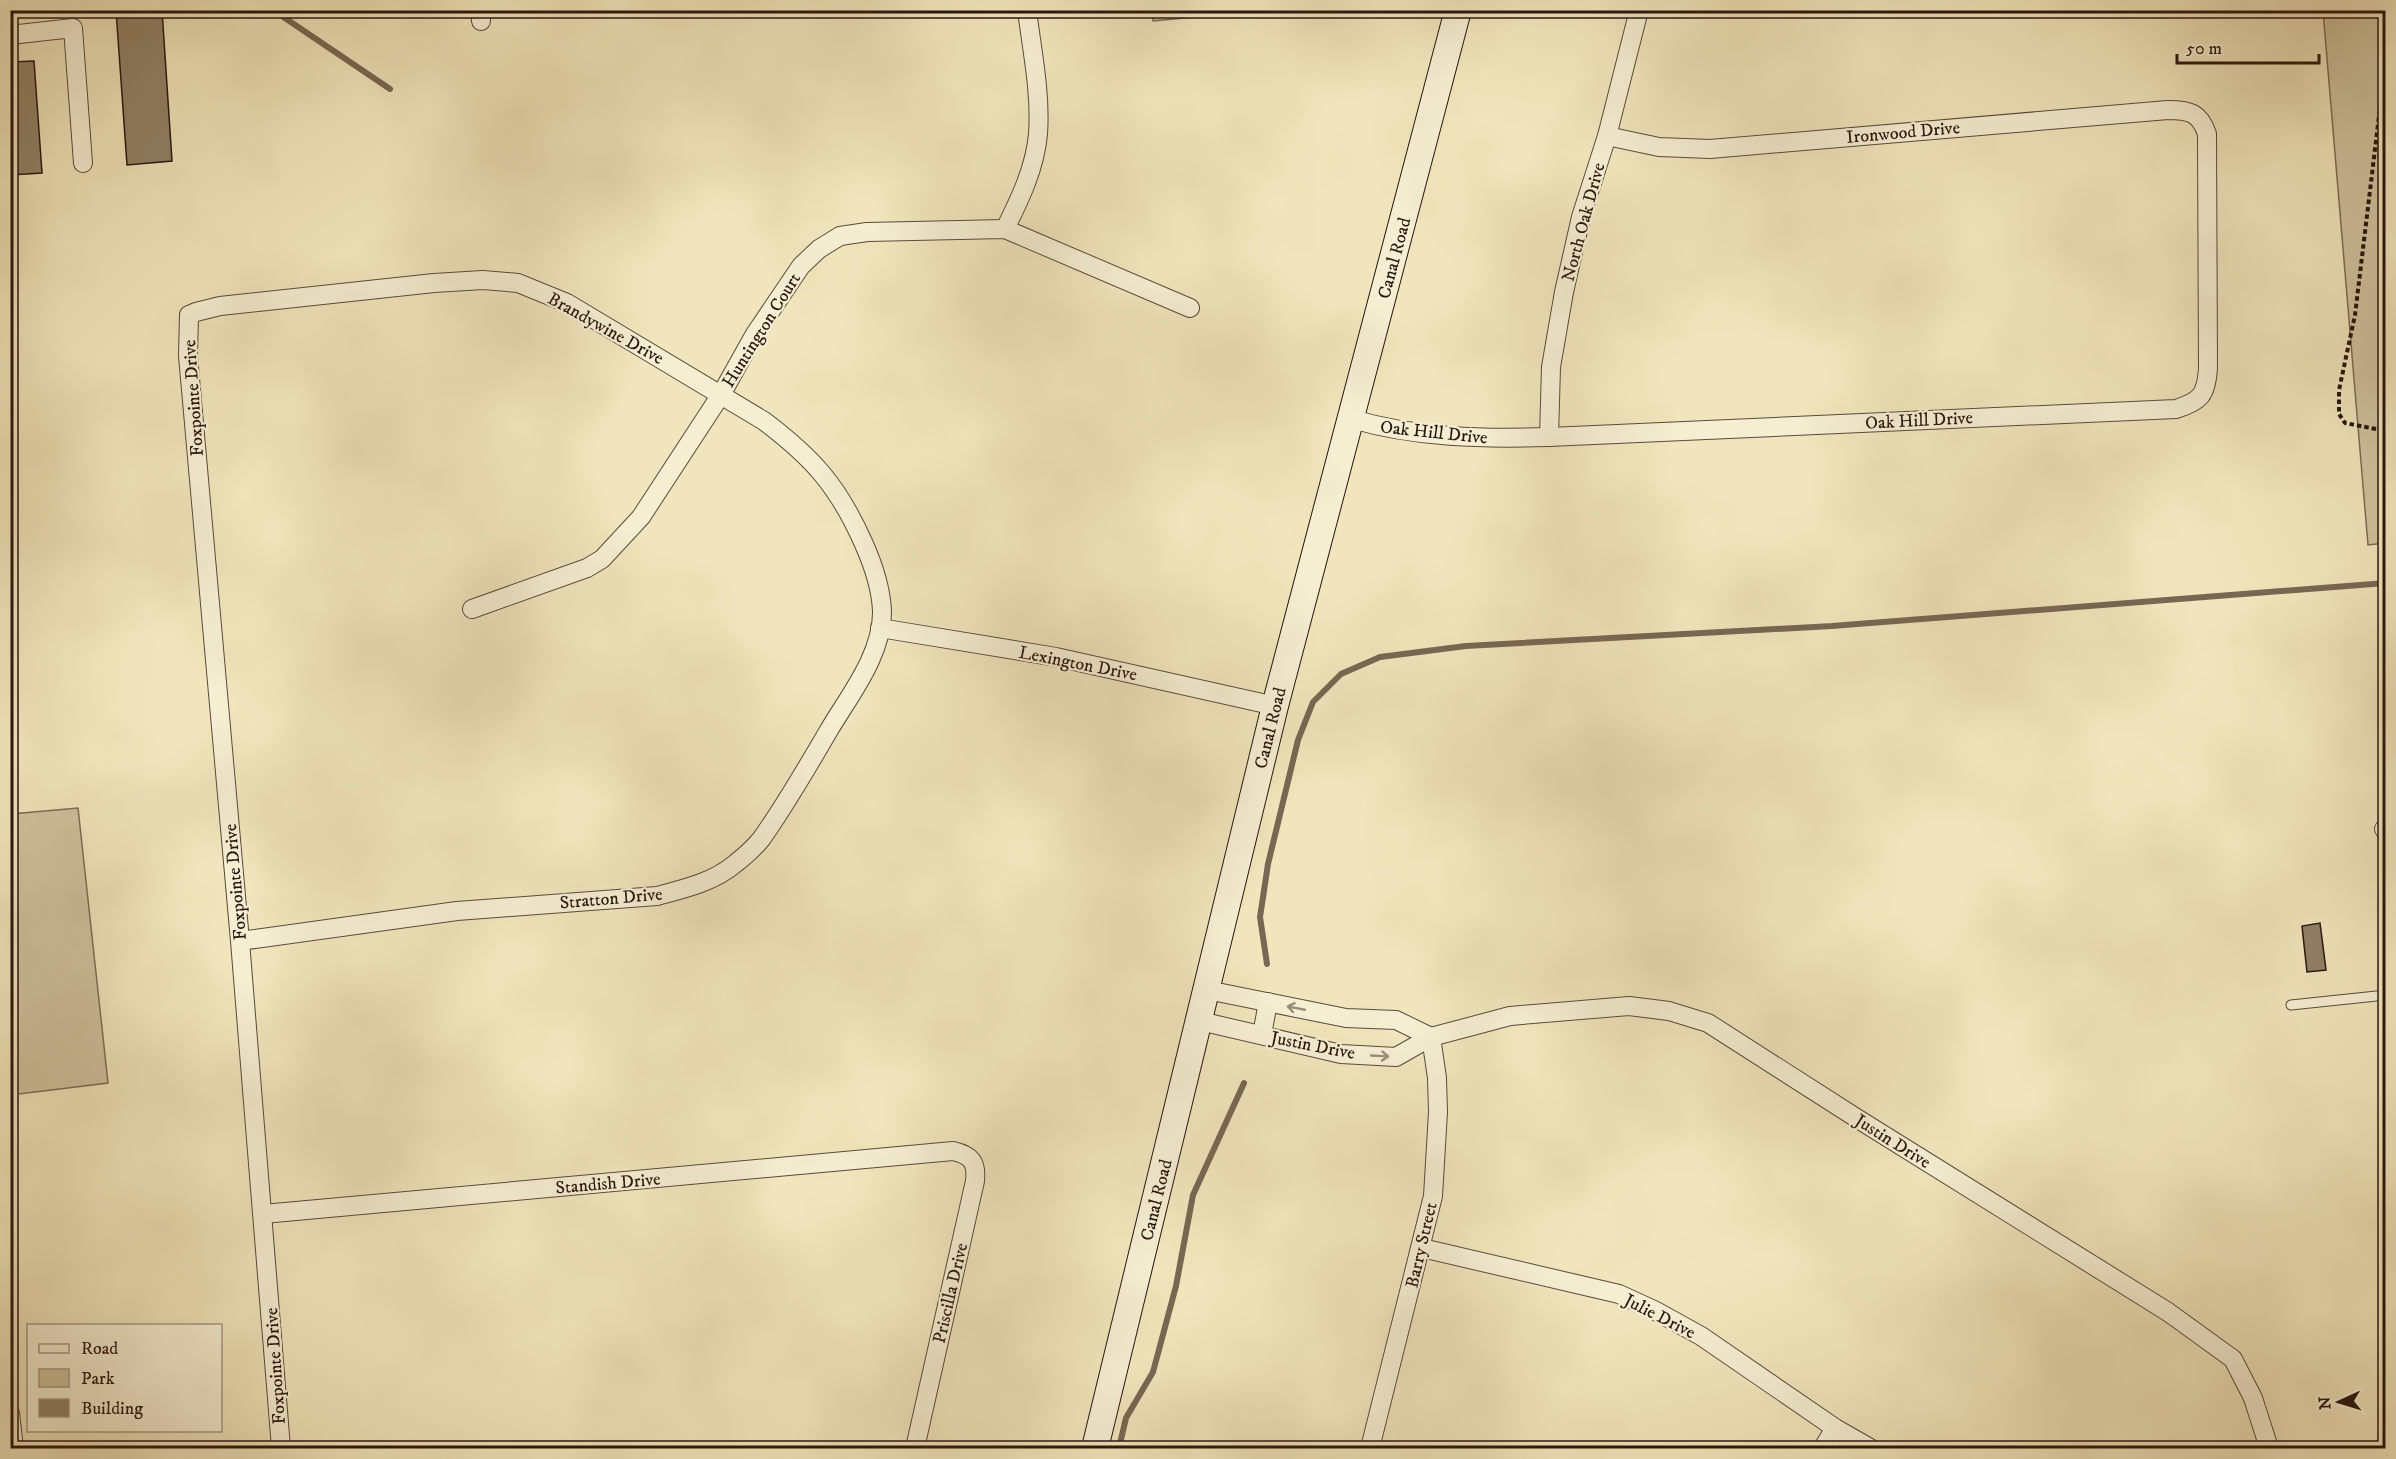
<svg xmlns="http://www.w3.org/2000/svg" width="2396" height="1459" font-family="'IM FELL DW Pica',serif">
	<style>
		.green { fill: #cec29e; stroke: #7b6c56; stroke-width: 1.5 }
		.lines { fill: none; stroke-linecap: round; stroke-linejoin: round }
		.stream { stroke: #776853; stroke-width: 6 }
		.building { fill: #908268; stroke: #28160e; stroke-width: 1.5 }
		.lane-casing { stroke: #5a4a3a; stroke-width: 11 }
		.street-casing { stroke: #5a4a3a; stroke-width: 20 }
		.secondary-casing { stroke: #28160e; stroke-width: 28 }
		.path { stroke: #28160e; stroke-width: 4; stroke-dasharray: 4.5 3; stroke-linecap: butt }
		.lane { stroke: #f5eed3; stroke-width: 9 }
		.street { stroke: #f5eed3; stroke-width: 18 }
		.secondary { stroke: #f5eed3; stroke-width: 26 }
		.oneway { stroke: #998d7a }
		.labels { text-anchor: middle; stroke-width: 4.5; stroke-linejoin: round; paint-order: stroke }
		.street-label { font-size: 18px; fill: #28160e; stroke: #f5eed3 }
	</style>
	<rect width="100%" height="100%" fill="#f0e5bc"/>
	<filter id="stains"><feTurbulence type="fractalNoise" baseFrequency=".00333" numOctaves="4"/><feColorMatrix values="0 0 0 0 .2 0 0 0 0 .09 0 0 0 0 .02 0 0 0 .5 -.17"/></filter>
	<radialGradient id="worn" r=".72"><stop offset=".6" stop-color="#630" stop-opacity="0"/><stop offset="1" stop-color="#630" stop-opacity=".3"/></radialGradient>
	<g class="green">
		<polygon points="1152,11 1152,10 1263,11 1153,21"/>
		<polygon points="2323,11 2385,11 2385,543 2368,545"/>
		<polygon points="78,808 108,1083 11,1095 11,814"/>
	</g>
	<g class="lines">
		<g class="stream">
			<polyline points="273,10 390,89"/>
			<polyline points="1267,964 1260,917 1268,864 1298,740 1313,702 1341,674 1380,657 1466,646 1832,626 2386,583"/>
			<polyline points="1119,1448 1126,1418 1153,1372 1176,1286 1193,1195 1244,1083"/>
		</g>
	</g>
	<g class="building">
		<polygon points="116,10 162,10 172,161 127,165"/>
		<polygon points="34,61 42,173 10,175 10,62"/>
		<polygon points="2320,923 2326,970 2307,972 2302,926"/>
	</g>
	<g class="lines">
		<g class="lane-casing">
			<polyline id="lane" points="2291,1005 2386,995"/>
		</g>
		<g class="street-casing">
			<g id="street">
				<polyline points="480,10 481,21"/>
				<polyline points="10,35 73,28 83,163"/>
				<path d="M1005,229C1020,199 1035,168 1038,134C1041,93 1032,51 1027,10"/>
				<path d="M1352,419C1417,438 1482,439 1549,437L2176,409C2201,401 2206,395 2208,369L2207,134C2200,113 2190,110 2168,110L1710,149L1659,147L1607,136"/>
				<polyline points="1549,437 1551,367 1564,292 1581,217 1607,136 1639,10"/>
				<polyline points="472,609 587,568 602,559 641,517 722,393 755,334 801,266 819,249 840,236 867,232 1005,229 1190,308"/>
				<polyline points="880,628 1056,657 1275,706"/>
				<polyline points="2384,829 2386,832"/>
				<path d="M240,941L457,911L657,896C684,889 714,882 736,863C745,856 755,847 762,838C786,804 808,766 829,730C849,696 883,654 882,611C881,587 873,564 863,542C838,486 813,458 764,421L567,303L518,283L483,280L434,283L220,306L196,312L189,315L188,356L240,941L281,1448"/>
				<polyline points="1200,1021 1341,1054 1396,1057 1431,1037 1396,1020 1346,1018 1207,990"/>
				<polyline points="1262,1035 1268,1002"/>
				<path d="M263,1214L953,1151C971,1155 977,1162 975,1181L915,1448"/>
				<polyline points="1422,1248 1619,1294 1654,1310 1701,1336 1835,1428 1870,1448"/>
				<polyline points="10,1413 14,1448"/>
				<polyline points="1370,1448 1433,1196 1438,1112 1437,1078 1431,1037 1510,1016 1629,1006 1669,1011 1708,1023 1858,1119 2168,1312 2233,1359 2253,1398 2269,1448"/>
				<polyline points="1823,1448 1835,1428"/>
			</g>
		</g>
		<g class="secondary-casing">
			<polyline id="secondary" points="1095,1448 1275,706 1458,10"/>
		</g>
		<polyline class="path" points="2386,58 2355,315 2339,390 2339,414 2345,423 2386,431"/>
		<use href="#lane" class="lane"/>
		<use href="#street" class="street"/>
		<use href="#secondary" class="secondary"/>
	</g>
	<defs><path id="oneway-shaft" d="M-6 0H5M1.5-3L5.5 0L1.5 3" fill="none" stroke-width="1.6" stroke-linecap="round" stroke-linejoin="round" transform="scale(1.5)"/></defs>
	<g class="oneway">
		<use href="#oneway-shaft" transform="translate(1296 1008) rotate(-169)"/>
		<use href="#oneway-shaft" transform="translate(1380 1056) rotate(3)"/>
	</g>
	<g class="labels">
		<g class="street-label">
			<text transform="translate(1903 132) rotate(-5)" y="6">Ironwood Drive</text>
			<text transform="translate(1583 222) rotate(-75)" y="6">North Oak Drive</text>
			<text transform="translate(1394 258) rotate(-75)" y="6">Canal Road</text>
			<text transform="translate(606 328) rotate(29)" y="6">Brandywine Drive</text>
			<text transform="translate(761 330) rotate(-58)" y="6">Huntington Court</text>
			<text transform="translate(193 398) rotate(-94)" y="6">Foxpointe Drive</text>
			<text transform="translate(1919 420) rotate(-3)" y="6">Oak Hill Drive</text>
			<text transform="translate(1434 432) rotate(6)" y="6">Oak Hill Drive</text>
			<text transform="translate(1078 663) rotate(11)" y="6">Lexington Drive</text>
			<text transform="translate(1270 728) rotate(-76)" y="6">Canal Road</text>
			<text transform="translate(235 882) rotate(-95)" y="6">Foxpointe Drive</text>
			<text transform="translate(611 898) rotate(-5)" y="6">Stratton Drive</text>
			<text transform="translate(1313 1045) rotate(11)" y="6">Justin Drive</text>
			<text transform="translate(1893 1141) rotate(32)" y="6">Justin Drive</text>
			<text transform="translate(608 1183) rotate(-5)" y="6">Standish Drive</text>
			<text transform="translate(1156 1200) rotate(-76)" y="6">Canal Road</text>
			<text transform="translate(1421 1245) rotate(-77)" y="6">Barry Street</text>
			<text transform="translate(950 1293) rotate(-77)" y="6">Priscilla Drive</text>
			<text transform="translate(1660 1316) rotate(27)" y="6">Julie Drive</text>
			<text transform="translate(275 1366) rotate(-94)" y="6">Foxpointe Drive</text>
		</g>
	</g>
	<rect width="2396" height="1459" fill="none" stroke="#f0e5bc" stroke-width="36"/>
	<rect x="12" y="12" width="2372" height="1435" fill="none" stroke="#28160e" stroke-width="3"/>
	<rect x="18" y="18" width="2360" height="1423" fill="none" stroke="#28160e" stroke-width="1.5"/>
	<rect x="27" y="1324" width="195" height="108" fill="#f5eed3" stroke="#a39884" stroke-width="1.5"/>
	<rect x="39" y="1344" width="30" height="9" fill="#f5eed3" stroke="#a39884" stroke-width="1.5"/>
	<text x="81" y="1354" font-size="18" fill="#28160e">Road</text>
	<rect x="39" y="1369" width="30" height="18" fill="#cec29e" stroke="#a39884" stroke-width="1.5"/>
	<text x="81" y="1384" font-size="18" fill="#28160e">Park</text>
	<rect x="39" y="1399" width="30" height="18" fill="#908268" stroke="#a39884" stroke-width="1.5"/>
	<text x="81" y="1414" font-size="18" fill="#28160e">Building</text>
	<g transform="translate(2339 1402) rotate(266)" stroke="#f5eed3" stroke-width="4.5" paint-order="stroke">
	<path d="M0-4.5L10 22L0 15L-10 22Z" fill="#28160e"/>
	<text y="-9" font-size="16" font-weight="bold" text-anchor="middle" fill="#28160e">N</text>
	</g>
	<path d="M2177 54v9h142v-9" fill="none" stroke="#28160e" stroke-width="3"/>
	<text x="2186" y="54" font-size="18" fill="#28160e" stroke="#f5eed3" stroke-width="4.5" paint-order="stroke">50 m</text>
	<rect width="100%" height="100%" filter="url(#stains)"/>
	<rect width="100%" height="100%" fill="url(#worn)"/>
</svg>
